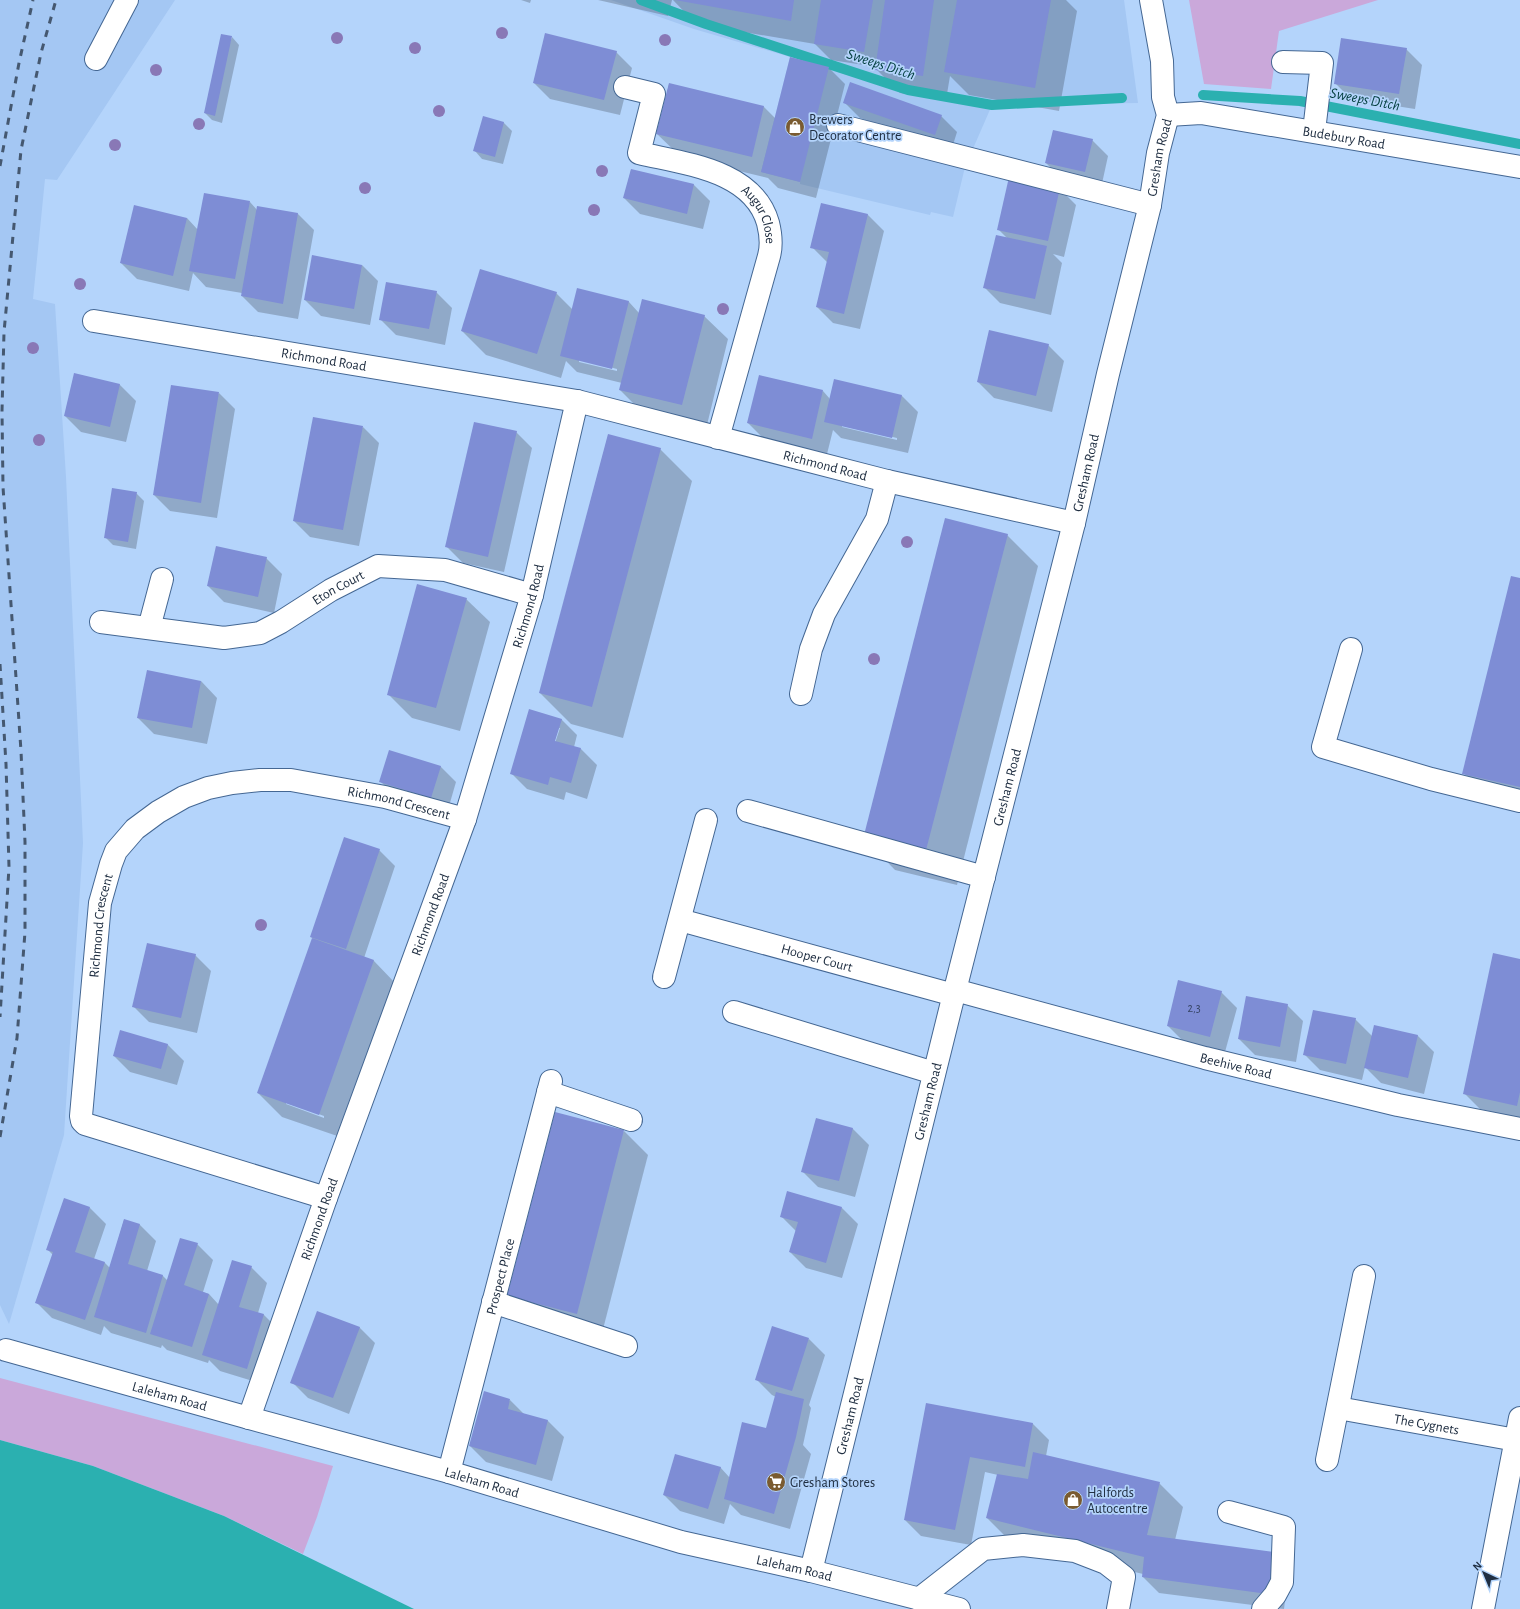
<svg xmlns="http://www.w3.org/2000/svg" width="1520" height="1609" font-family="'Alegreya Sans',sans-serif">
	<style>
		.built { fill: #a4c7f3 }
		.green { fill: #caa8da }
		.water { fill: #2bb0b0 }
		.shadow { fill: #0003; fill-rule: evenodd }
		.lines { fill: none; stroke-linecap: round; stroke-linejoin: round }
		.stream { stroke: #2bb0b0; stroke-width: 10 }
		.building { fill: #7e8dd5 }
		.minor-casing { stroke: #446793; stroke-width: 24 }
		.major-casing { stroke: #446793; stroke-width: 24 }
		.minor { stroke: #fff; stroke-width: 22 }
		.major { stroke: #fff; stroke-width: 22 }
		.rail { stroke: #455870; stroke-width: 3; stroke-dasharray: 7 7; stroke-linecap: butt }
		.tree { fill: #8978b6 }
		.labels { text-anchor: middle; stroke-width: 3.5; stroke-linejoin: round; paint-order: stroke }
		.number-label { font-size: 12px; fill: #384667 }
		.poi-label { font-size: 14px; fill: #202f42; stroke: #b4d4fb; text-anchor: start }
		.street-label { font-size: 14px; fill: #202f42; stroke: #b4d4fb }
		.water-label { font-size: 15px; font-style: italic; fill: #003d3d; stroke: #b4d4fb }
	</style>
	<rect width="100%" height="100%" fill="#b4d4fb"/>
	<g class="built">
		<polygon points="0,0 175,0 57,180 45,179 33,299 55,304 66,477 83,843 64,1135 9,1324 0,1305"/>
		<polygon points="611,0 1124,0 1138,103 992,105 965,167 953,217 931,212 930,215 800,184 800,182 761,172 790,57 694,29"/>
	</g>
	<g class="green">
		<polygon points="1189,0 1378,0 1279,31 1271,89 1204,84"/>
		<polygon points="0,1378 333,1466 317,1517 303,1554 224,1516 93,1466 0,1440"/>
	</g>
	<polygon class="water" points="0,1440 93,1466 224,1516 414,1609 0,1609"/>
	<g class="shadow">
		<polygon points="521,0 531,0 530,3"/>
		<polygon points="598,0 672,0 668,16"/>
		<polygon points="673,0 1066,0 1077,11 1059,111 969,95 950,76 946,100 900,93 876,69 877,67 831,60 815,44 696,24"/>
		<polygon points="232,37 239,45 222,123 212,120 205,113"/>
		<polygon points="1406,49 1422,65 1415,109 1351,99 1335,83"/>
		<polygon points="616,52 632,68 620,115 550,99 534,83"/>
		<polygon points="829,68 845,84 816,198 778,188 768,178 681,157 657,134 669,84 764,107 776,119"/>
		<polygon points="844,102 941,116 957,132 951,151 860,118"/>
		<polygon points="484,118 504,123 512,131 503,164 482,159 475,151"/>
		<polygon points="1092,140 1108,156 1101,188 1062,179 1046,163"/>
		<polygon points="631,170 694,185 710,201 703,229 640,214 624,198"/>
		<polygon points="1060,189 1076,205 1064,257 1053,254 1062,263 1051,315 1000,303 984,287 1007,238 998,229"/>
		<polygon points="250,202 257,210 298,214 314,230 298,319 258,312 242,296 242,293 206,287 193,273 189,291 137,279 121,263 187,218 198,230"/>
		<polygon points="822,204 868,215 884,231 860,329 833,323 817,307 828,263 812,247"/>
		<polygon points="362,265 378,281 370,325 321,316 305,300"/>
		<path d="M578,290L629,302L639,313L704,316L728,339L706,429L644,414L620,390L622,383L577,372L566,361L561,378L486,355L462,331L556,293L573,310ZM579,359L617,369V371L579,362Z"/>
		<polygon points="436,292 452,308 445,345 396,335 380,319"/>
		<polygon points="1048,345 1064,361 1052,412 994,398 978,382"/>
		<polygon points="75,375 120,385 136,401 126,442 81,432 65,416"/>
		<path d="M823,391L830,399L902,396L918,412L908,453L841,438L833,430L827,454L764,439L748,423ZM842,425L897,438V440L842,427Z"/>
		<polygon points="219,393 235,409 217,518 170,511 154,495"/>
		<polygon points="363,427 379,443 359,546 310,537 294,521"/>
		<polygon points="516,432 532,448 504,572 463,563 447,547"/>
		<polygon points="660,449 692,481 623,738 571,724 540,693"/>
		<polygon points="136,493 144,501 136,549 113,545 105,537"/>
		<polygon points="1007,535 1038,566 957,885 895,870 864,838"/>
		<polygon points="266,558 282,574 274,613 224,602 208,586"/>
		<polygon points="1520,579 1520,805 1487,797 1464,773"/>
		<polygon points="466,599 490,622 460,731 412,718 388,694"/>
		<polygon points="201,681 217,698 207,744 154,734 138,718"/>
		<path d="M561,719L577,735L574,747L581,749L597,765L587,799L566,792L564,800L527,789L511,773ZM558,728H560L554,746H553Z"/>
		<polygon points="440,766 456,782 447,813 397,798 381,782"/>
		<path d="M379,850L395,866L364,958L374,961L397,985L343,1138L282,1117L258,1093L313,938L311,937ZM286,1102L324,1116V1118L286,1104Z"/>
		<polygon points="195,955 211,971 197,1033 149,1022 133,1006"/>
		<polygon points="1520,960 1520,1118 1480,1109 1464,1093"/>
		<polygon points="1221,992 1237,1008 1225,1052 1184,1042 1168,1026"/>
		<polygon points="1287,1005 1303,1021 1296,1062 1255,1055 1239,1039"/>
		<polygon points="1355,1019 1372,1036 1375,1026 1418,1036 1434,1052 1424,1094 1381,1083 1365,1067 1362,1080 1320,1070 1304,1054"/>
		<polygon points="121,1032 168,1045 184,1061 177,1085 130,1072 114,1056"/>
		<polygon points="816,1120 853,1129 869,1145 855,1197 818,1187 802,1171"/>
		<polygon points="624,1131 648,1155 601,1337 508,1296"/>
		<polygon points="65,1200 90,1208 106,1224 94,1259 105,1263 110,1268 124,1220 140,1225 156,1241 147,1271 163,1276 168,1281 197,1244 213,1260 203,1292 209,1294 219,1305 251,1267 267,1283 258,1313 264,1315 280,1331 263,1384 220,1371 209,1360 208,1363 167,1350 162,1345 161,1348 111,1333 104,1326 101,1335 52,1318 36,1302 53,1255 47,1249"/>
		<polygon points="842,1208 858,1224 842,1278 806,1268 790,1252 796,1231 781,1216"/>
		<polygon points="359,1327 375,1343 349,1414 308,1398 292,1382"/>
		<polygon points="809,1339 825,1355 809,1405 811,1408 803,1445 811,1454 790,1529 741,1515 730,1504 724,1524 680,1511 664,1495 720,1467 730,1478 771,1431 776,1397 772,1395 756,1379"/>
		<polygon points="510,1400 525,1415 548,1421 564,1437 552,1481 486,1462 470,1446"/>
		<polygon points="927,1404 1033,1424 1049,1440 1046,1456 1159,1483 1183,1507 1175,1540 1289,1569 1284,1609 1159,1593 1143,1577 1143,1574 1011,1542 987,1518 998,1475 985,1472 971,1545 921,1536 905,1520"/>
	</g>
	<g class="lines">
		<g class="stream">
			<polyline points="641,0 706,24 908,90 992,105 1122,98"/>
			<polyline points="1203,95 1300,101 1520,144"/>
		</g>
	</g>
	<g class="building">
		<polygon points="675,0 794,0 791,21"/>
		<polygon points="821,0 873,0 864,52 814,44"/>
		<polygon points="885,0 934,0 923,76 875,70"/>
		<polygon points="957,0 1051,0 1035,88 944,72"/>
		<polygon points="545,33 617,51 604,100 533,83"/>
		<polygon points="221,34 232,36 215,116 204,113"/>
		<polygon points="1341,38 1407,48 1399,94 1334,84"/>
		<polygon points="790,57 829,67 800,182 761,172"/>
		<polygon points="850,82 942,115 935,135 843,103"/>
		<polygon points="669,83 764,106 752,157 656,134"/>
		<polygon points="483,116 504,122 495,157 473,151"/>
		<polygon points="1053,130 1093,139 1085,172 1045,163"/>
		<polygon points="631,169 694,184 687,214 623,198"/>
		<polygon points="1009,177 1060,188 1048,241 997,230"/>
		<polygon points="204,193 250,201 235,279 189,271"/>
		<polygon points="821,203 868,214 844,314 816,307 829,252 810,248"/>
		<polygon points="134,205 187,218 173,276 120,263"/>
		<polygon points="257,206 298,213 283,304 241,296"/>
		<polygon points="996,235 1047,246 1035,299 983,288"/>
		<polygon points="312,255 362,265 354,309 304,300"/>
		<polygon points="480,269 557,292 537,354 461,331"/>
		<polygon points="386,282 437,291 429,329 379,320"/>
		<polygon points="577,288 629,301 612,369 560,356"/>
		<polygon points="642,299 705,315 682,405 619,390"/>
		<polygon points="989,330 1049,344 1036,396 977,382"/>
		<polygon points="74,373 120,384 110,427 64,416"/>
		<polygon points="759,375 823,390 812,439 747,423"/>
		<polygon points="834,379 902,395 892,438 824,422"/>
		<polygon points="171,385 219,392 201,503 153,495"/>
		<polygon points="313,417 363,426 343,530 293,521"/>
		<polygon points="474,422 517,431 488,557 445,547"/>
		<polygon points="608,434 661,448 592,707 539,693"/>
		<polygon points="112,488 137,492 128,542 104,538"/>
		<polygon points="945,518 1008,534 925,854 863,839"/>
		<polygon points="216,546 267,557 258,597 207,586"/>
		<polygon points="1511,576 1520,578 1520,787 1462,774"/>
		<polygon points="417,584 467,598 436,708 387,695"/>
		<polygon points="147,670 201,681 192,728 137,718"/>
		<polygon points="529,709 562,719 555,741 581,748 571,783 550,777 548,785 510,774"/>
		<polygon points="389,750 441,766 431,798 379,782"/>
		<polygon points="344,837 380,849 346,949 310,937"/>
		<polygon points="312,938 374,960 319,1115 257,1093"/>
		<polygon points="147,943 196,954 181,1018 132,1007"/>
		<polygon points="1493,953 1520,959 1520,1092 1517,1106 1463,1094"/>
		<polygon points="1178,980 1222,991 1210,1037 1167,1026"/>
		<polygon points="1246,996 1288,1004 1280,1047 1238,1039"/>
		<polygon points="1313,1010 1356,1018 1346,1064 1303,1055"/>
		<polygon points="1374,1025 1418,1035 1408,1078 1364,1068"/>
		<polygon points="120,1030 168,1044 161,1069 113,1056"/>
		<polygon points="555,1112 624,1130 577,1314 507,1296"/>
		<polygon points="816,1118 853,1128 839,1181 801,1172"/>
		<polygon points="787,1191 842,1207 826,1263 789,1252 798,1222 780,1217"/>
		<polygon points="64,1198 90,1207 75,1252 105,1262 85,1320 35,1303 53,1252 46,1250"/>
		<polygon points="124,1219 140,1224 128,1264 163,1275 146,1333 94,1317"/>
		<polygon points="180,1238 198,1243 184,1285 209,1294 192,1347 150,1334"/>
		<polygon points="232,1260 252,1266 239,1307 264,1314 247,1369 202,1355"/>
		<polygon points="317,1311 360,1327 333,1398 290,1383"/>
		<polygon points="772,1326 809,1338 792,1391 755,1380"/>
		<polygon points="484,1391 510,1399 508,1409 548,1420 536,1465 469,1446"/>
		<polygon points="776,1392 804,1399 796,1437 774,1514 724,1499 742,1422 766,1428"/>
		<polygon points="926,1403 1033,1423 1025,1467 970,1457 955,1530 904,1520"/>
		<polygon points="1033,1452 1160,1482 1147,1535 1274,1552 1268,1594 1142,1577 1144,1557 986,1518 997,1474 1028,1479"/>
		<polygon points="675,1454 721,1467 708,1509 663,1495"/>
	</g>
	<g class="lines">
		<g class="minor-casing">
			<g id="minor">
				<polyline points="96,59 127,0"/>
				<polyline points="1283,62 1322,63 1314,131"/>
				<path id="s1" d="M625,87L654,94L639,153C685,164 753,170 768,223C771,235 772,245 769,256L718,438"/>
				<path id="s2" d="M1168,115L1201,113L1520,167"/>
				<polyline points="838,125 1150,205"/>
				<path id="s3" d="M94,321L577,401L887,481L1074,523"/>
				<path id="s4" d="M101,622L224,638L260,633L281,622L331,590L378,566L445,570L532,595"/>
				<polyline points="149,628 162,579"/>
				<polyline points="1351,649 1323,747 1431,779 1520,801"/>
				<polyline points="801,694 811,649 824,614 877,519 887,481"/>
				<polyline points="748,811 984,877"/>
				<path id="s5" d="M680,920L954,995"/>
				<polyline points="664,977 706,820"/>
				<path id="s6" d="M955,990L1205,1058L1398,1105L1520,1129"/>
				<polyline points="734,1012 934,1073"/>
				<polyline points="548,1092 631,1120"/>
				<path id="s7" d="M326,1198L85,1124L82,1121L81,1116L100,903L111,864L116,851L135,829L158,812L184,797L208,788L232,783L260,780H291L385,797L465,819"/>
				<polyline points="493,1302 626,1346"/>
				<path id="s8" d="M1338,1408L1516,1440"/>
				<path id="s9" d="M249,1418L326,1198L465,819L532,595L577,401"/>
				<polyline points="1327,1460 1364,1276"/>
				<path id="s10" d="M449,1472L551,1081"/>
				<polyline points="1229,1512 1284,1527 1282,1582 1275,1595 1263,1609"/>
				<path id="s11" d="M811,1571L955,990L1074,523L1108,374L1150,205L1158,153L1168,115L1163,97L1162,61L1151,0"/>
				<polyline points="919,1599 983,1549 1023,1545 1075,1551 1106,1563 1124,1577 1118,1609"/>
				<polyline points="1483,1609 1520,1418"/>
			</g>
		</g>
		<g class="major-casing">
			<g id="major">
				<path id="s12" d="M6,1350L249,1418L449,1472L681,1542L811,1571L959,1609"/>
			</g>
		</g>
		<use href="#minor" class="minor"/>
		<use href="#major" class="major"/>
		<g class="rail">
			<polyline points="0,166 19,63 33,0"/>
			<polyline points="0,664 6,764 9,867 0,1017"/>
			<polyline points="0,1137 17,1038 25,932 25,842 21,751 3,487 2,411 4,332 21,150 41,53 56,0"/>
		</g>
	</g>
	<g class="tree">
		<circle cx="502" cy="33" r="6"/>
		<circle cx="337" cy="38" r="6"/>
		<circle cx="665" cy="40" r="6"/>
		<circle cx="415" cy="48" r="6"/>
		<circle cx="156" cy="70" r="6"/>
		<circle cx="439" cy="111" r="6"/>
		<circle cx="199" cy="124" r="6"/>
		<circle cx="115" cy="145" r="6"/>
		<circle cx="602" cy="171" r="6"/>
		<circle cx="365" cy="188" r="6"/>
		<circle cx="594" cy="210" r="6"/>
		<circle cx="80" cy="284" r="6"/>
		<circle cx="723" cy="309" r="6"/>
		<circle cx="33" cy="348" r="6"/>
		<circle cx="39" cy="440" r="6"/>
		<circle cx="907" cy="542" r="6"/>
		<circle cx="874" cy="659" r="6"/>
		<circle cx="261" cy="925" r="6"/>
	</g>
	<defs>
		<g id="shop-disc" transform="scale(1)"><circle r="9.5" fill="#7a5b30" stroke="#b4d4fb"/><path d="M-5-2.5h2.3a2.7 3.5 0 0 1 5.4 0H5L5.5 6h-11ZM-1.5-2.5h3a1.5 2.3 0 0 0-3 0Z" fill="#fff"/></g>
		<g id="supermarket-disc" transform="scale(1)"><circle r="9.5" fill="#7a5b30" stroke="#b4d4fb"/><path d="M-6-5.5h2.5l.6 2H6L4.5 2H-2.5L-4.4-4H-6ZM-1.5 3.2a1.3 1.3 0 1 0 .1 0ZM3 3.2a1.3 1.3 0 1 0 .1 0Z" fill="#fff"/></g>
	</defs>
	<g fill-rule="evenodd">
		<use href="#shop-disc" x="795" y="127"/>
		<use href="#supermarket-disc" x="776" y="1482"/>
		<use href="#shop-disc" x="1073" y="1500"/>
	</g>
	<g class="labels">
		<g class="number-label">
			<text x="1194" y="1012">2,3</text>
		</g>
		<g class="poi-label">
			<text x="809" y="124">Brewers<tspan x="809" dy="16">Decorator Centre</tspan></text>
			<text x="790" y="1487">Gresham Stores</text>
			<text x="1087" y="1497">Halfords<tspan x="1087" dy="16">Autocentre</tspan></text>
		</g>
		<g class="street-label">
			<text dy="5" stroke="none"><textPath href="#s2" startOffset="178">Budebury Road</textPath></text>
			<text dy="5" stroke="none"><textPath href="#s11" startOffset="1456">Gresham Road</textPath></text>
			<text dy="5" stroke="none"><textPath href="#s1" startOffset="234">Augur Close</textPath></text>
			<text dy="5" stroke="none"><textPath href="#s3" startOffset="233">Richmond Road</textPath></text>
			<text dy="5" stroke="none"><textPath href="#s3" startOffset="746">Richmond Road</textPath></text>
			<text dy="5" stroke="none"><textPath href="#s11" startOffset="1132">Gresham Road</textPath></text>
			<text dy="5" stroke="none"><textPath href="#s4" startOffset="251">Eton Court</textPath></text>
			<text dy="5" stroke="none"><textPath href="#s9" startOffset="859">Richmond Road</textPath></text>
			<text dy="5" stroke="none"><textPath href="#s11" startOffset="808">Gresham Road</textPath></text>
			<text dy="5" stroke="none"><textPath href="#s7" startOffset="837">Richmond Crescent</textPath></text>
			<text dy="5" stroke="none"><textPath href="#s9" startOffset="535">Richmond Road</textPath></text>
			<text dy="5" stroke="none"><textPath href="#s7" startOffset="453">Richmond Crescent</textPath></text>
			<text dy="5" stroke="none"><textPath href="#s5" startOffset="142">Hooper Court</textPath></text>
			<text dy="5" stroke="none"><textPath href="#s6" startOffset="291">Beehive Road</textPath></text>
			<text dy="5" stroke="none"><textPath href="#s11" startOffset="484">Gresham Road</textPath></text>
			<text dy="5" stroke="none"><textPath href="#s9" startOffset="211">Richmond Road</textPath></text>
			<text dy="5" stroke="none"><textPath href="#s10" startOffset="202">Prospect Place</textPath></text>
			<text dy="5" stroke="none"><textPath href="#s12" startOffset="170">Laleham Road</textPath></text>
			<text dy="5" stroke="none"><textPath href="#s11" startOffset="160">Gresham Road</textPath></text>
			<text dy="5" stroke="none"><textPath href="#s8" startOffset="90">The Cygnets</textPath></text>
			<text dy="5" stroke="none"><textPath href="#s12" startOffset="494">Laleham Road</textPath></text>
			<text dy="5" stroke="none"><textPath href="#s12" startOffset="818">Laleham Road</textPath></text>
		</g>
		<g class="water-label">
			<text transform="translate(881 64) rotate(18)" y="5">Sweeps Ditch</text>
			<text transform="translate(1365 99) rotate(11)" y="5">Sweeps Ditch</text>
		</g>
	</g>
	<g transform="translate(1484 1573) rotate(316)" stroke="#b4d4fb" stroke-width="3" paint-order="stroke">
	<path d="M0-3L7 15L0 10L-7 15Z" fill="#202f42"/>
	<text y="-6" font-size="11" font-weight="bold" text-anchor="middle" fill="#202f42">N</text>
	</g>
</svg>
